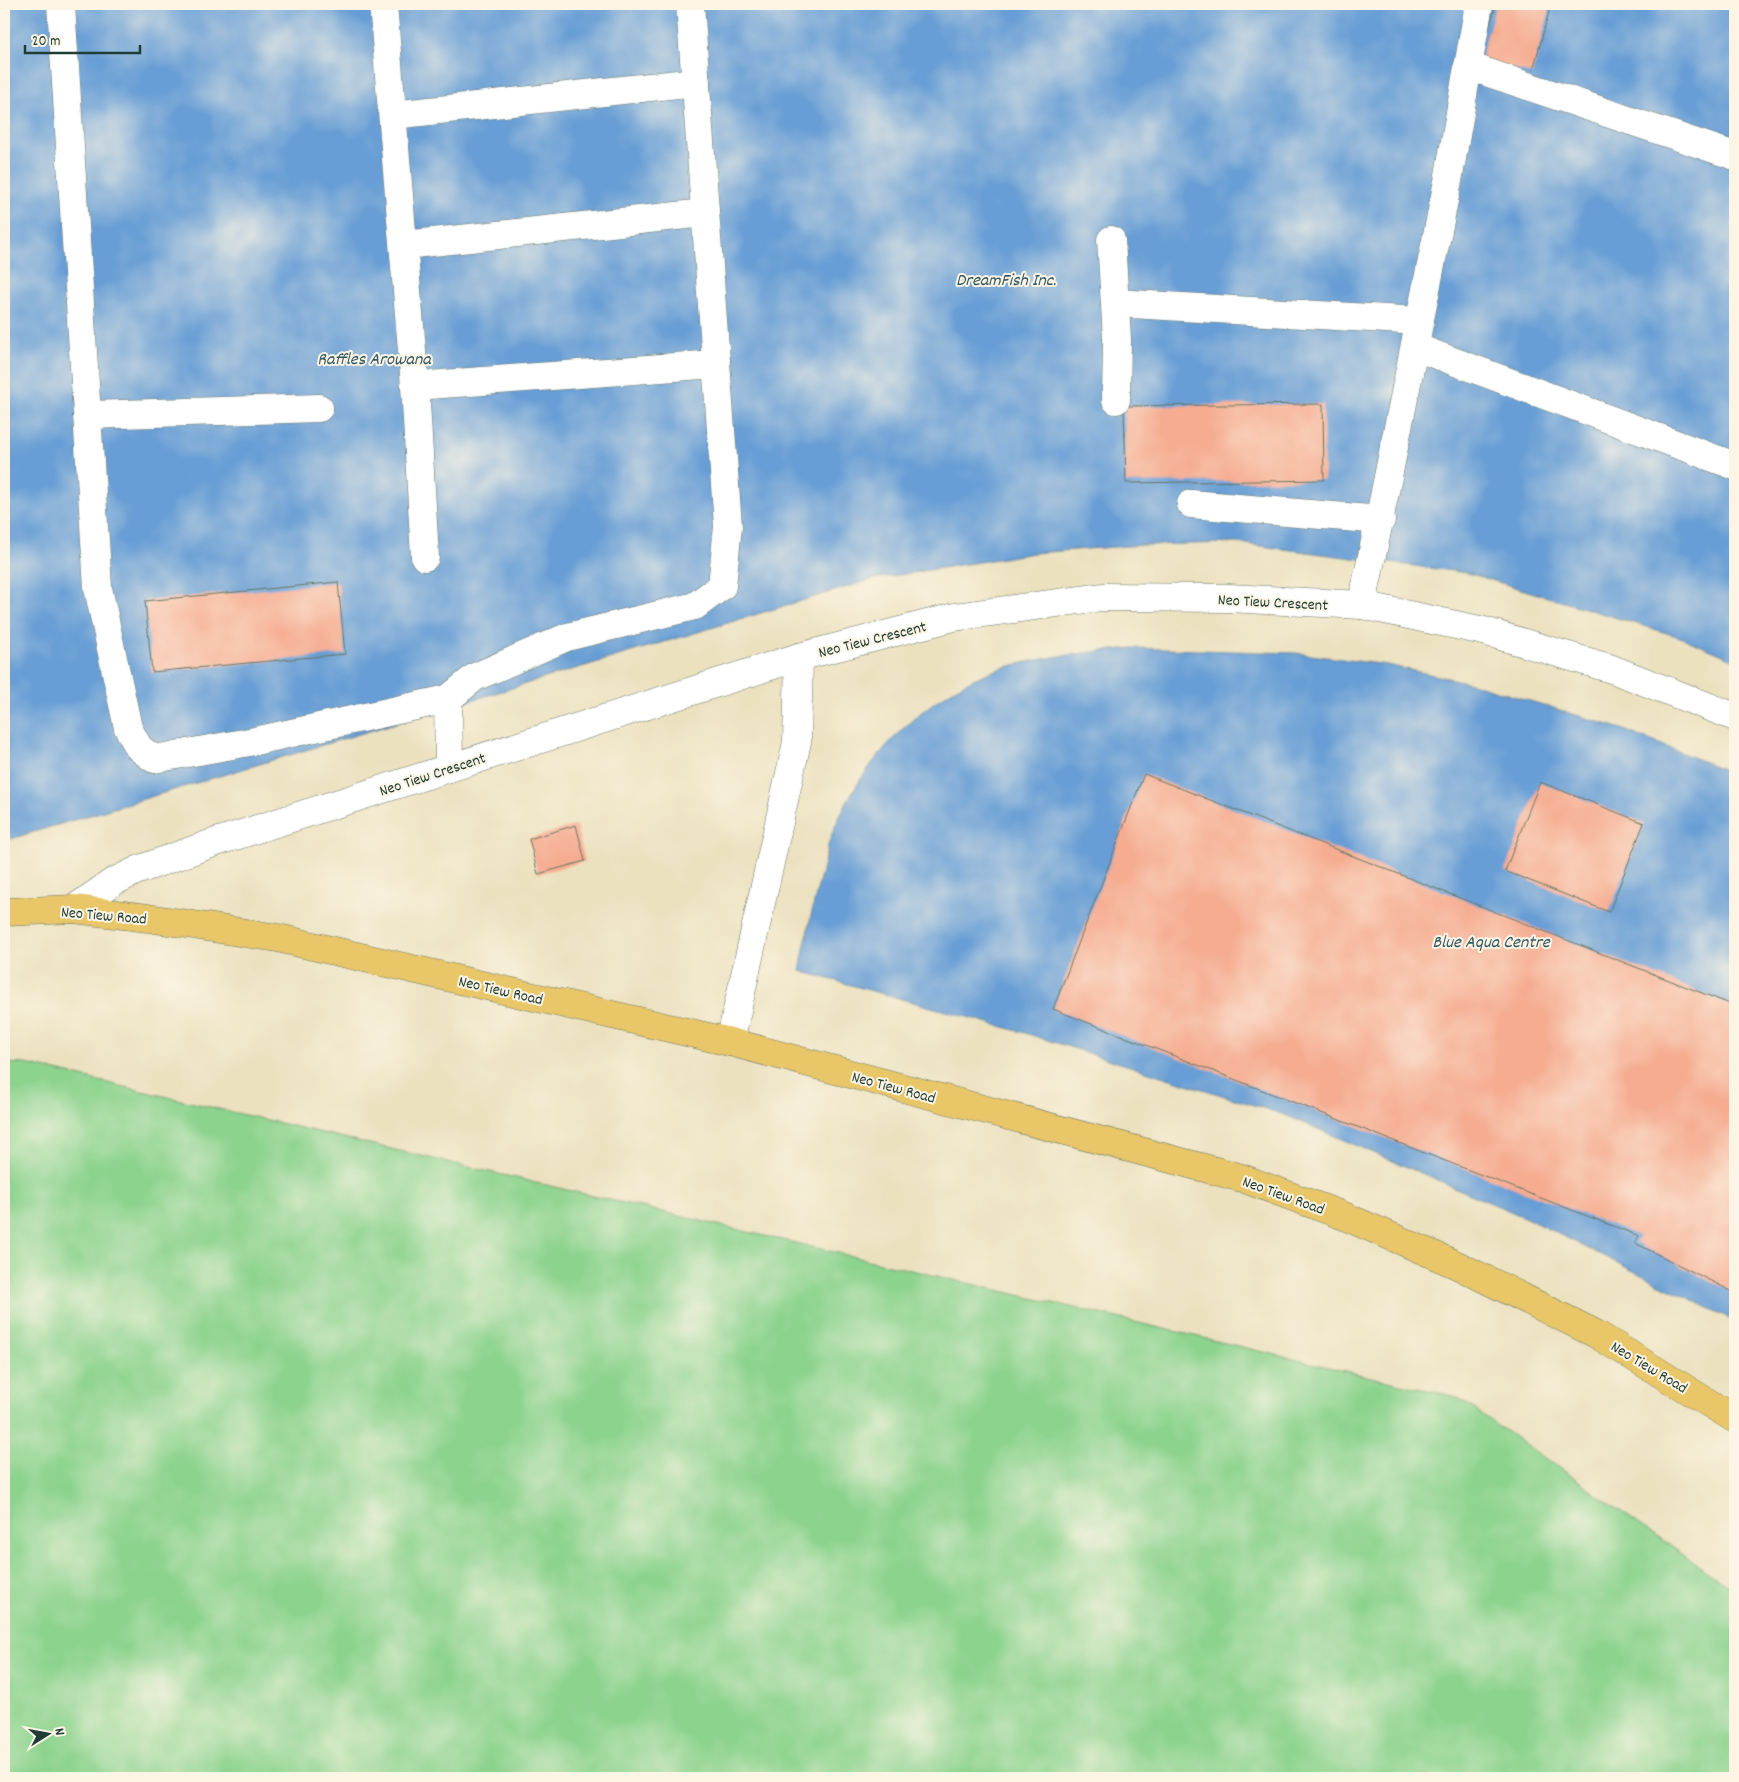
<svg xmlns="http://www.w3.org/2000/svg" width="1739" height="1782" font-family="Dekko,sans-serif">
	<style>
		.green { fill: #8cd38e; stroke: #568861 }
		.water { fill: #689ed5; stroke: #446e84 }
		.building { fill: #f5ac90 }
		.lines { fill: none; stroke-linecap: round; stroke-linejoin: round }
		.minor-casing { stroke: #677665; stroke-width: 29 }
		.major-casing { stroke: #677665; stroke-width: 29 }
		.minor { stroke: #fff; stroke-width: 28 }
		.major { stroke: #e9c769; stroke-width: 28 }
		.labels { text-anchor: middle; stroke-width: 4; stroke-linejoin: round; paint-order: stroke }
		.street-label { font-size: 16px; fill: #1f3d34; stroke: #fcf5e5 }
		.water-label { font-size: 18px; font-style: italic; fill: #355a64; stroke: #fcf5e5 }
	</style>
	<rect width="100%" height="100%" fill="#fcf5e5"/>
	<filter id="ink" filterUnits="userSpaceOnUse"><feTurbulence type="fractalNoise" baseFrequency=".02" numOctaves="2"/><feDisplacementMap in="SourceGraphic" scale="10" xChannelSelector="R" yChannelSelector="G"/><feConvolveMatrix kernelMatrix="1 2 1 2 8 2 1 2 1" color-interpolation-filters="sRGB"/></filter>
	<filter id="wash" filterUnits="userSpaceOnUse"><feTurbulence type="fractalNoise" baseFrequency=".0096" numOctaves="4" result="noise"/><feDisplacementMap in="SourceGraphic" scale="20" xChannelSelector="R" yChannelSelector="G"/><feGaussianBlur stdDeviation="1.12" result="paint"/><feColorMatrix in="noise" values="0 0 0 0 0 0 0 0 0 0 0 0 0 0 0 0 0 1.4 0 .05"/><feComposite in="paint" operator="in"/></filter>
	<g filter="url(#wash)">
		<rect width="100%" height="100%" fill="#ece1bf"/>
		<polygon class="green" points="4,1063 26,1064 1457,1397 1735,1591 1735,1778 4,1778"/>
		<g class="water">
			<polygon points="4,4 1735,4 1735,660 1680,637 1468,573 1237,543 1142,545 1034,553 874,579 4,841"/>
			<path d="M1133,648L1296,653L1387,665L1471,683L1619,728L1735,774V1321L1524,1217L1285,1115L1025,1033L800,971C806,937 813,904 822,871C825,859 827,846 832,834C860,761 929,688 1006,667C1048,656 1090,652 1133,648Z"/>
		</g>
		<g id="blocks">
			<g class="building">
				<polygon points="1496,4 1551,4 1532,74 1480,60"/>
				<polygon points="1323,404 1324,480 1126,483 1124,406"/>
				<polygon points="338,582 345,654 152,672 145,601"/>
				<polygon points="1144,774 1735,1006 1735,1293 1635,1243 1639,1236 1053,1009"/>
				<polygon points="1540,782 1644,823 1609,912 1505,871"/>
				<polygon points="576,825 585,861 538,874 529,839"/>
			</g>
		</g>
	</g>
	<g filter="url(#ink)">
		<use href="#blocks" fill-opacity="0" stroke="#677665" stroke-width="1"/>
		<g class="lines">
			<g class="minor-casing">
				<g id="minor">
					<polyline points="61,4 98,588 128,728 139,748 154,759 255,741 448,699 475,677 567,637 695,606 722,586 728,526 690,4"/>
					<polyline points="383,4 415,386 425,557"/>
					<polyline points="1468,66 1735,156"/>
					<polyline points="393,115 696,82"/>
					<polyline points="1111,240 1117,339 1116,400"/>
					<polyline points="404,245 705,213"/>
					<polyline points="1115,303 1420,321"/>
					<polyline points="1415,347 1735,466"/>
					<polyline points="415,386 716,364"/>
					<polyline points="87,415 319,408"/>
					<polyline points="1191,504 1381,520"/>
					<polyline points="1362,605 1448,181 1479,4"/>
					<polyline points="448,699 449,768"/>
					<polyline points="74,909 113,882 138,870 213,843 799,657 954,617 1102,597 1228,598 1362,605 1484,631 1612,669 1735,717"/>
					<polyline points="730,1042 797,742 799,657"/>
				</g>
			</g>
			<g class="major-casing">
				<polyline id="major" points="4,912 74,909 148,918 278,938 730,1042 1242,1178 1344,1216 1457,1265 1596,1334 1735,1419"/>
			</g>
			<use href="#minor" class="minor"/>
			<use href="#major" class="major"/>
		</g>
	</g>
	<g class="labels">
		<g class="street-label">
			<text transform="translate(1273 601) rotate(3)" y="6">Neo Tiew Crescent</text>
			<text transform="translate(872 638) rotate(-14)" y="6">Neo Tiew Crescent</text>
			<text transform="translate(432 773) rotate(-18)" y="6">Neo Tiew Crescent</text>
			<text transform="translate(104 914) rotate(5)" y="6">Neo Tiew Road</text>
			<text transform="translate(501 989) rotate(13)" y="6">Neo Tiew Road</text>
			<text transform="translate(894 1086) rotate(15)" y="6">Neo Tiew Road</text>
			<text transform="translate(1284 1194) rotate(20)" y="6">Neo Tiew Road</text>
			<text transform="translate(1650 1366) rotate(31)" y="6">Neo Tiew Road</text>
		</g>
		<g class="water-label">
			<text x="1006" y="285">DreamFish Inc.</text>
			<text x="374" y="364">Raffles Arowana</text>
			<text x="1491" y="947">Blue Aqua Centre</text>
		</g>
	</g>
	<rect width="1739" height="1782" fill="none" stroke="#fcf5e5" stroke-width="20"/>
	<g transform="translate(48 1734) rotate(79)" stroke="#fcf5e5" stroke-width="4" paint-order="stroke">
	<path d="M0-4L9 19L0 12L-9 19Z" fill="#1f3d34"/>
	<text y="-8" font-size="14" font-weight="bold" text-anchor="middle" fill="#1f3d34">N</text>
	</g>
	<path d="M25 45v8h115v-8" fill="none" stroke="#1f3d34" stroke-width="2.5"/>
	<text x="32" y="45" font-size="15" fill="#1f3d34" stroke="#fcf5e5" stroke-width="4" paint-order="stroke">20 m</text>
</svg>
